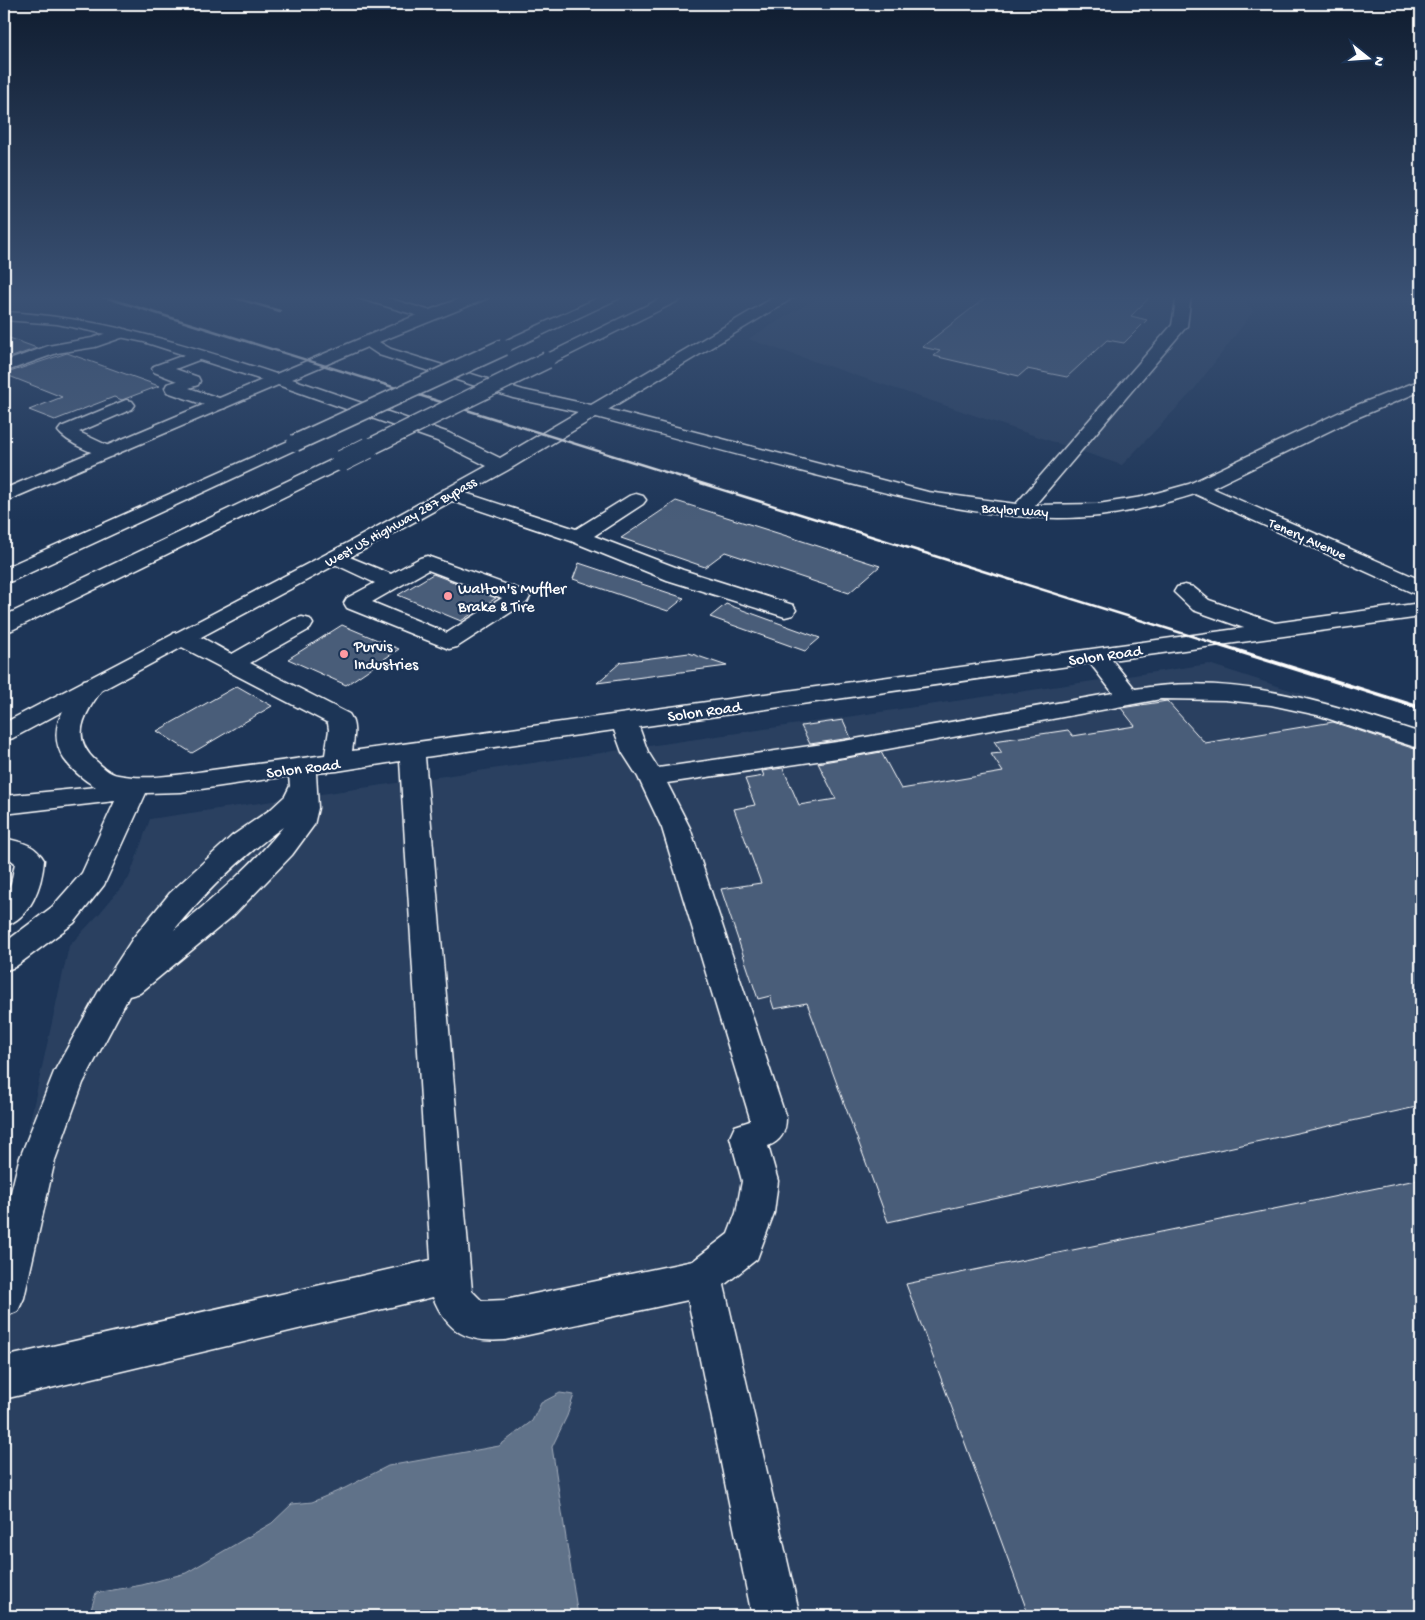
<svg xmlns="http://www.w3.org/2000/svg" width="1425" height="1620" font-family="'Gochi Hand',sans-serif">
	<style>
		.built { fill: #2a4161 }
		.water { fill: #617289; stroke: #a0aab8 }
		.building { fill: #4a5d79; stroke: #fff }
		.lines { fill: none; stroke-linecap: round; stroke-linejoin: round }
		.minor-casing { stroke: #fff; stroke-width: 3 }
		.major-casing { stroke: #fff; stroke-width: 3 }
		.highway-casing { stroke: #fff; stroke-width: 3 }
		.minor { fill: #1d3557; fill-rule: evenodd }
		.major { fill: #1d3557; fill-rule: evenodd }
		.highway { fill: #1d3557; fill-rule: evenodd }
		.rail-far1 { stroke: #fff; stroke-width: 2.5 }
		.rail { stroke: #fff; stroke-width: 4 }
		.highway-bridge-far1-casing { stroke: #fff; stroke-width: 19; stroke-linecap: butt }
		.highway-bridge-casing { stroke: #fff; stroke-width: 23; stroke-linecap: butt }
		.highway-bridge-far1 { stroke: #1d3557; stroke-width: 16 }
		.highway-bridge { stroke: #1d3557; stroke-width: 21 }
		.poi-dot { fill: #ff9aa2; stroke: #1d3557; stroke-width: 2 }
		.labels { text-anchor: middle; stroke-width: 4.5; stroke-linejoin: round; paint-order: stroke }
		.far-street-label { font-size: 14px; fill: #fff; stroke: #1d3557 }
		.poi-label { font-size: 16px; fill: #fff; stroke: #1d3557; text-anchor: start }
		.street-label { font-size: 16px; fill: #fff; stroke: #1d3557 }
	</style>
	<rect width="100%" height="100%" fill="#1d3557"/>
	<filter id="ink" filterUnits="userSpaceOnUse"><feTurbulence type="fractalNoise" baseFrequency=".02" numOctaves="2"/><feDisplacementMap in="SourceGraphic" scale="10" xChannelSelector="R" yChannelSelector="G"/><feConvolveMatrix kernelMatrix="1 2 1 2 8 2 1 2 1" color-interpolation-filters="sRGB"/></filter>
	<g filter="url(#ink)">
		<g class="built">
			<polygon points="822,295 1243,295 1253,312 1192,392 1122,465 748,339"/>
			<polygon points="1379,295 1421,295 1421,307"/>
			<polygon points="1209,664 1421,732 1421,1616 4,1616 4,1238 69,946 99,914 129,878 150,819"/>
		</g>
		<polygon class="water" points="560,1393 574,1395 567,1416 552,1447 578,1616 89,1616 96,1593 142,1585 186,1573 272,1523 292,1504 312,1502 345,1488 388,1466 499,1446 532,1421 541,1403"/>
		<g class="building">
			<polygon points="989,295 1152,295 1131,316 1147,320 1124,343 1107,340 1067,377 1027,369 1019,376 934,356 940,351 922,347"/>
			<polygon points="4,336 37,348 4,360"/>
			<polygon points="67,353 159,386 122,400 114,397 55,420 29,410 62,397 4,374"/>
			<polygon points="676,501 793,538 880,566 849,593 725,552 705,567 621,538"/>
			<polygon points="579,563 684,598 668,611 573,579"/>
			<polygon points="433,574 496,598 461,621 398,595"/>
			<polygon points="726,604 820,638 805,651 710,617"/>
			<polygon points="342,625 399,649 346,685 288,659"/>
			<polygon points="689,653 727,666 597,683 621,662"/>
			<polygon points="237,686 272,706 192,753 157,731"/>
			<polygon points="1167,701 1205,743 1333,722 1421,751 1421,1106 888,1222 807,1003 774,1009 770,996 758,999 721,889 761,883 734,809 755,805 745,779 764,776 762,771 783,768 799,805 836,799 818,763 881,752 901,789 1003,772 991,754 1002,753 994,741 1068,730 1073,736 1135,726 1121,708"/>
			<polygon points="843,720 851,738 810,744 801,726"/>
			<polygon points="1421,1179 1421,1616 1029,1616 906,1284"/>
		</g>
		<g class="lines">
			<g class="minor-casing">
				<g id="minor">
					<polygon points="356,295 378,295 434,312 436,315 434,318 429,319 358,298"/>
					<path d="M1177,295H1191L1187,326L1035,505L1098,504L1142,497L1189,484L1342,411L1421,380V391L1354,419L1212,488L1421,580V594L1413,593L1195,494C1163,504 1132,512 1099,516C1000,526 903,497 808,473C735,454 662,435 589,415L586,411L589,407L595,406L928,492L1016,504L1172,325Z"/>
					<polygon points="122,328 127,330 130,333 127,336 95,347 57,353 4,372 4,362 48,346 92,338"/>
					<polygon points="198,350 204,352 206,355 204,358 175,369 198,377 200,381 198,385 189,388 225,400 228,404 225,408 219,409 213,408 167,392 165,388 167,384 177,381 154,372 152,369 154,366"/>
					<path d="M126,400L132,401L135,405L132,409L79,432L113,448L116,452L113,456C100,459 66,442 58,431L61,427Z"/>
					<polygon points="450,488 576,529 629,496 636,494 643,496 646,500 643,504 594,536 683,570 793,605 796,610 793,615 785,617 667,580 571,541 443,498 440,494 443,490"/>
					<path d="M335,551L391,574L420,558L427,556L527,592L530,597L527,602L457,647L449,649L347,608L344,603L347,598L375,583L328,561L324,557L328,553ZM428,570L502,598L447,633L372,602Z"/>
					<path d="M1185,585L1193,587L1209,600L1275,623L1421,603V617L1112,660L1135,689C1234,672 1328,703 1421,733V749L1317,715L1271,705L1225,700L1161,699L844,757L667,783L690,828L786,1118C786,1131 782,1141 768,1146L778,1181L774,1213L757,1259L724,1285L800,1616H752L688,1300L505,1340C467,1343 447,1332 433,1297L4,1399V1357L431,1260L400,761L337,771L316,773L318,808L314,825L292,855L234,915L140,993L129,996L83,1083L55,1160L24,1298L18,1311L4,1317V1220L19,1160L54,1072L100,989L133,938L170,893L232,836L271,809L285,796L290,786L289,776L181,792L146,793L104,885L74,923L15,967L4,971V943L52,907L82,873L115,801L4,814V796L96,787C84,780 72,770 64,759C45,728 66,705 84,680L93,678L102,680L105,685C88,710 67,735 96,761C102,766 109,774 118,775C148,781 182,774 212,770C250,765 288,760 325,755L329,730L328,723L174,643L170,638L174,633C193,628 215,646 232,654L294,619L302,617L310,619L313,624L310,629L250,663L349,714C357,725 354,738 352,751L1244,628L1193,610L1174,592L1177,587ZM1090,663L1113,693L844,741L658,768L648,752L639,727ZM614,730L622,752L638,777L662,828L750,1118V1121L735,1126L730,1137L742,1181L736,1213L728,1234L693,1261L505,1300L482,1301L472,1291L425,757ZM283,827C252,866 213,899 174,930C206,891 243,856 283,827Z"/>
					<path d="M4,838C21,842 35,844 44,860C42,886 31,918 4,926V897L11,883L15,863L10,859L4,858Z"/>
				</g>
			</g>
			<g class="major-casing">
				<path id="major" d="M470,295H490L488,298L379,342L391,349L523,390L591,405L778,295H795L793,298L508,470L367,548L13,738L4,741V723L353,540L487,466L437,441L278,385L4,502V489L262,380L144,342L57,324L4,320V312C100,317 185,344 276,374L424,312ZM367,347L379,355L513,398L578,412L500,458L449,433L292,379Z"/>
			</g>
			<g class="highway-casing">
				<g id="highway">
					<polygon points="604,295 622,295 620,298 510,350 498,350 496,347 498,344"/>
					<polygon points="668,295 686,295 684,298 553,363 541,363 539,360 541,357"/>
					<polygon points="295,438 301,439 304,443 301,447 12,581 4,582 4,568"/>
					<polygon points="342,455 349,457 351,461 349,465 12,630 4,632 4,616"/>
				</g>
			</g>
			<use href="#minor" class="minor"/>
			<use href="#major" class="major"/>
			<use href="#highway" class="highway"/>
			<g class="rail-far1">
				<polyline points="98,295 1220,645"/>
				<polyline points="225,295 280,311"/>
			</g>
			<polyline class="rail" points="1216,644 1421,708"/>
			<g class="highway-bridge-far1-casing">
				<g id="highway-bridge-far1">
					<polyline points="295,443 504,347"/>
					<polyline points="366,449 547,360"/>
				</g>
			</g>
			<g class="highway-bridge-casing">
				<polyline id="highway-bridge" points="342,461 368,448"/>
			</g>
			<use href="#highway-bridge-far1" class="highway-bridge-far1"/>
			<use href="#highway-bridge" class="highway-bridge"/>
		</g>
	</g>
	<linearGradient id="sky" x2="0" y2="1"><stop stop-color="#101d30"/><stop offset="0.57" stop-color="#3a5174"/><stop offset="1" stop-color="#3a5174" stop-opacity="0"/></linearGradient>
	<rect width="1425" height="522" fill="url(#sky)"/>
	<g class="poi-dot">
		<circle cx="448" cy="596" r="5"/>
		<circle cx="344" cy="654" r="5"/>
	</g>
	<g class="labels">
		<g class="far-street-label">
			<text transform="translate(1015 509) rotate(4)" y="5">Baylor Way</text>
			<text transform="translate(400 521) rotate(-29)" y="5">West US Highway 287 Bypass</text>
			<text transform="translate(1308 538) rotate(24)" y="5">Tenery Avenue</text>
		</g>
		<g class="poi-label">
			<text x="458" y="593">Walton's Muffler<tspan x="458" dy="18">Brake &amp; Tire</tspan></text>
			<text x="354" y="651">Purvis<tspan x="354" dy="18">Industries</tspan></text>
		</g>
		<g class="street-label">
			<text transform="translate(1105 654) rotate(-8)" y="6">Solon Road</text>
			<text transform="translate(704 710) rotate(-8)" y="6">Solon Road</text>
			<text transform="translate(303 767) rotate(-7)" y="6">Solon Road</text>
		</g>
	</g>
	<rect width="1425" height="1620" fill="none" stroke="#1d3557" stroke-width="20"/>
	<rect x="10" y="10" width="1405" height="1600" fill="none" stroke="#fff" stroke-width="2" filter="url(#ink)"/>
	<g transform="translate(1368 58) rotate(107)" stroke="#1d3557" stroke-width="4" paint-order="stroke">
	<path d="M0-4L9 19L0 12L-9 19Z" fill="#ffffff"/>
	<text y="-8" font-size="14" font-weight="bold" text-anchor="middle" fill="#ffffff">N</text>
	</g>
</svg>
